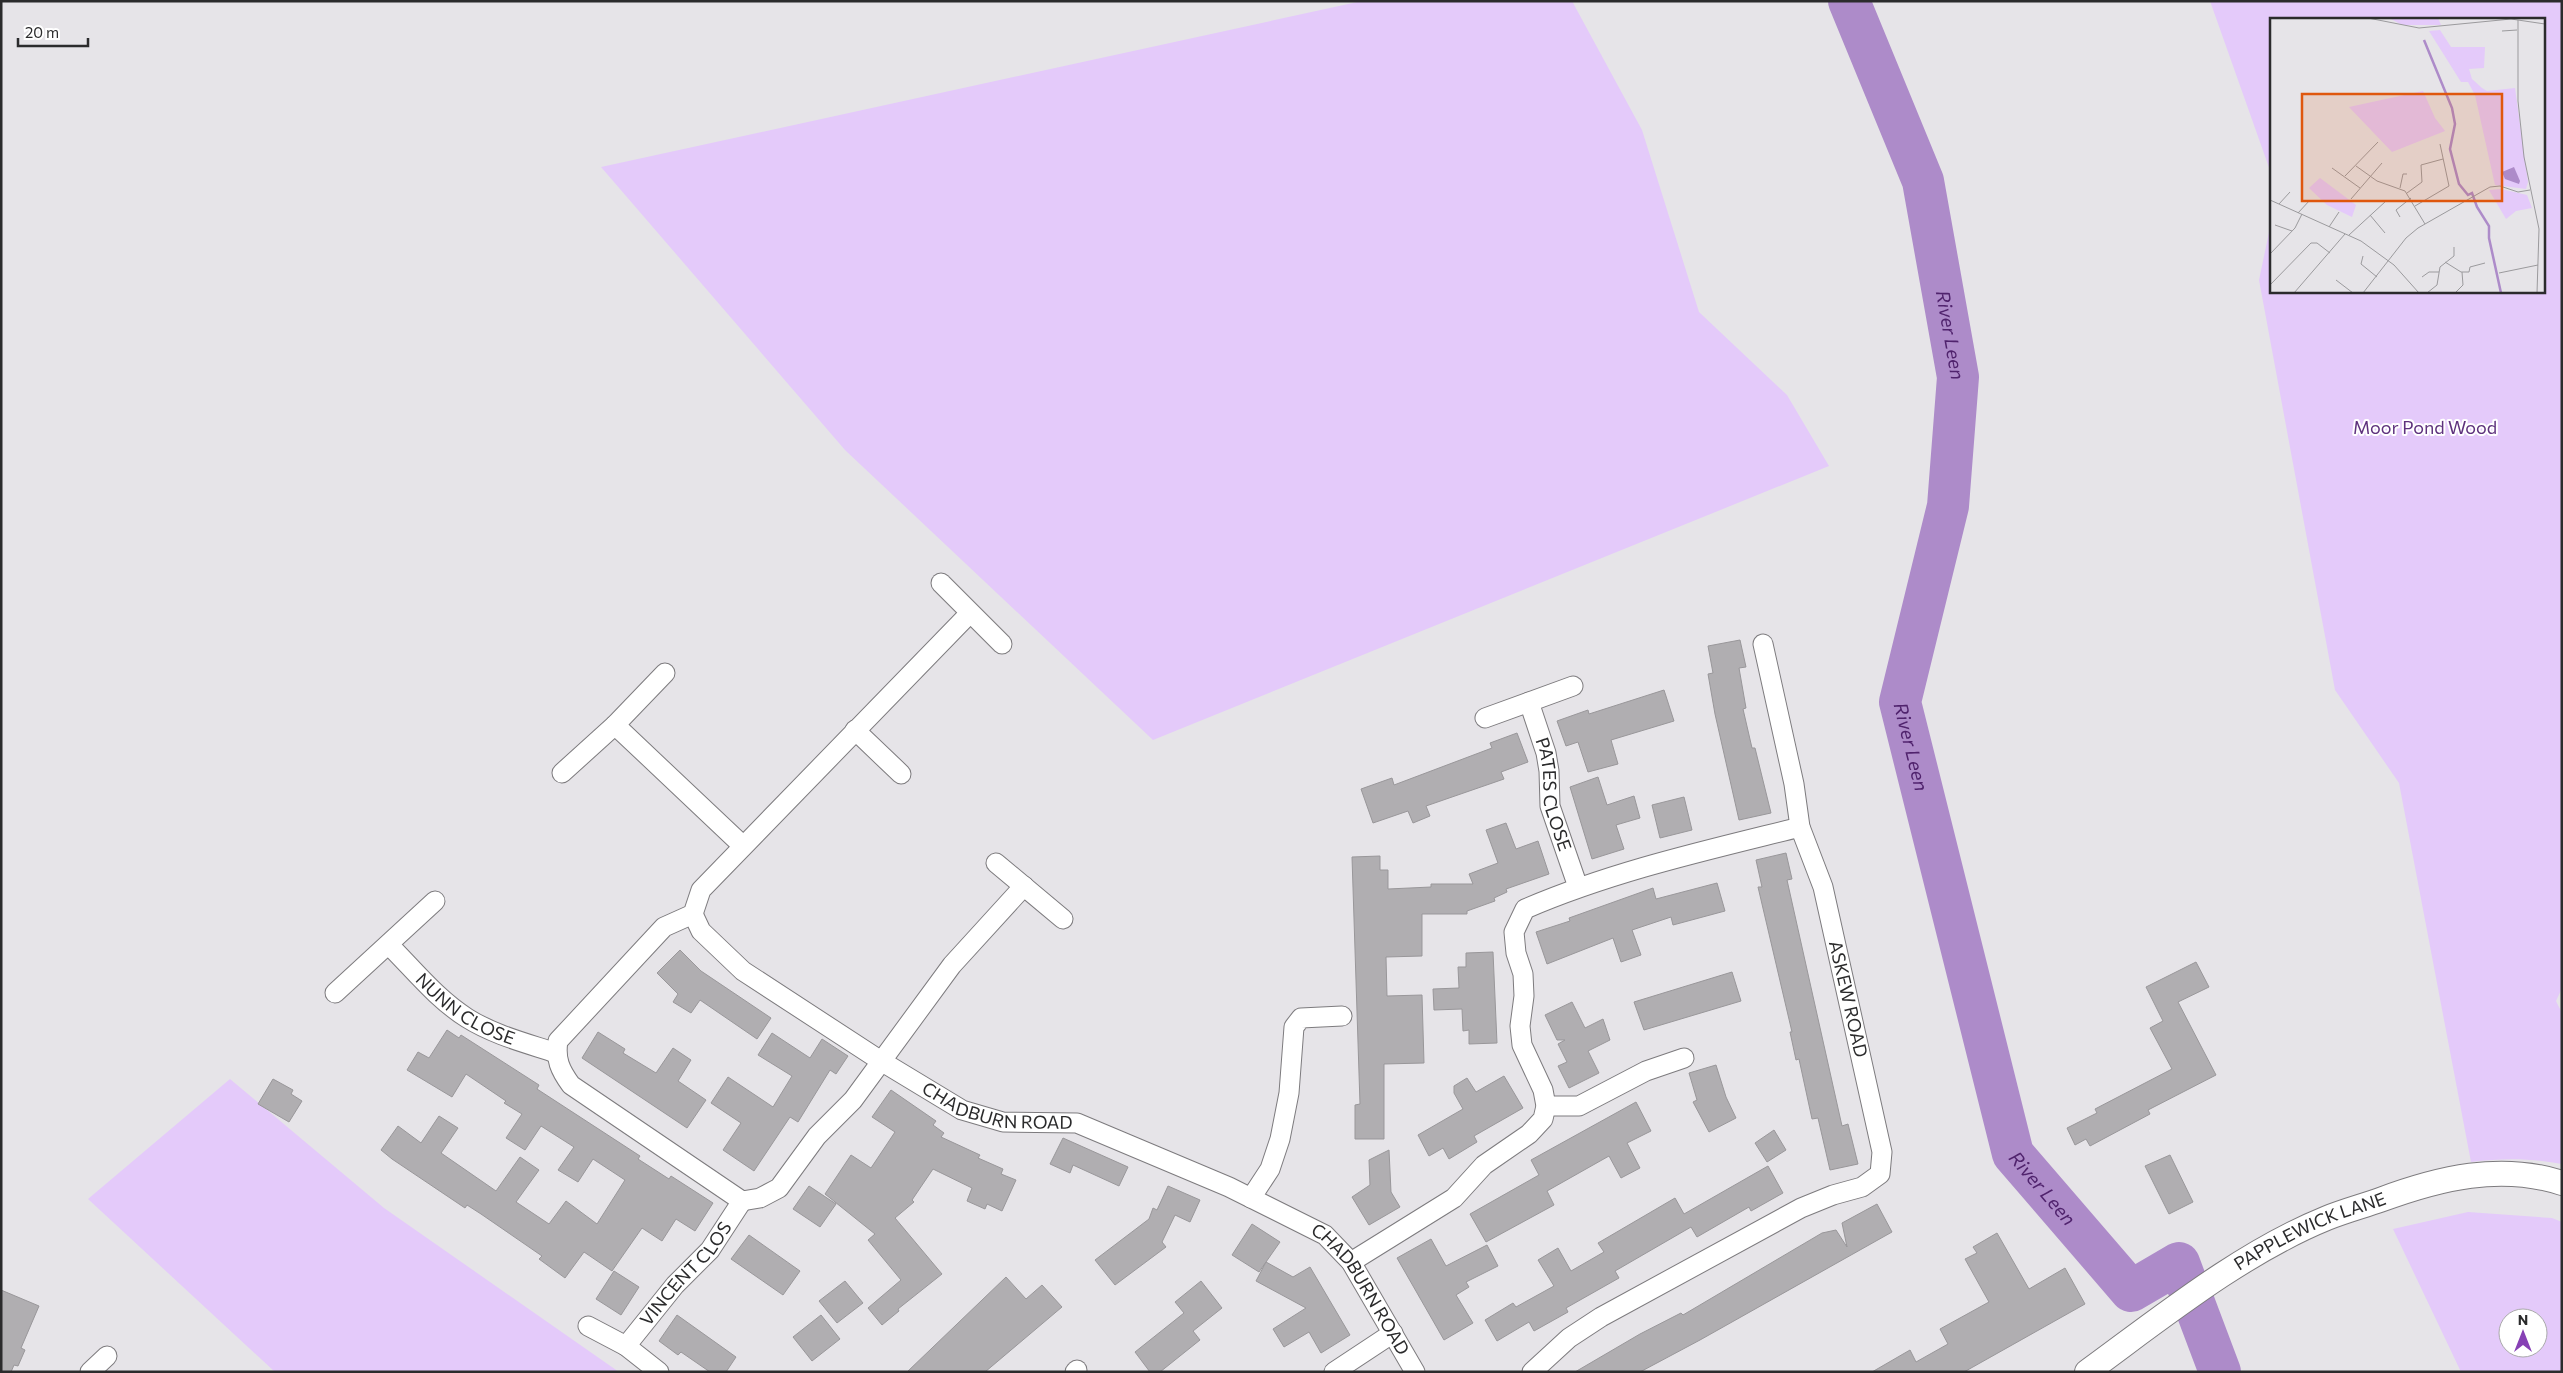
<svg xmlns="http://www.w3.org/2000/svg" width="2563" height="1373" font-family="Commissioner,sans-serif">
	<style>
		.green { fill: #e4cafa; fill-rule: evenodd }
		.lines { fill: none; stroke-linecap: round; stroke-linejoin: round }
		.river { stroke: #ad8bc9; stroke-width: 42 }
		.building { fill: #b0aeb1; stroke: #99979a }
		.minor-casing { stroke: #7d7b7e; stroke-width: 21 }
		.tertiary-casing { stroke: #7d7b7e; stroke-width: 26 }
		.minor { stroke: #fff; stroke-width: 19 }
		.tertiary { stroke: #fff; stroke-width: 24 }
		.labels { text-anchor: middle; stroke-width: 4; stroke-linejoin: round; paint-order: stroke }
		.park-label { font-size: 18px; fill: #5e327d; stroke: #fff }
		.street-label { font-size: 18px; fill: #2b2b2c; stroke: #fff }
		.water-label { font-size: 19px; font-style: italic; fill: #50236d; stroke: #fff }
		.inset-river { fill: none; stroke: #ad8bc9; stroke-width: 2.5 }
		.inset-road { fill: none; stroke: #9b9a9d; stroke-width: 1 }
		.view { fill: #df570e; fill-opacity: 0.15; stroke: #df570e; stroke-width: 2.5 }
		.inset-edge { fill: none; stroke: #2b2b2c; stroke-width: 2.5 }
	</style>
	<rect width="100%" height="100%" fill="#e6e4e8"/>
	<g class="green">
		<polygon points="1362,1 1572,1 1642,130 1699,312 1787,395 1829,466 1153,740 845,450 601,167"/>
		<path d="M2210,1H2562V988L2556,1001L2562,1013V1164C2531,1158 2502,1158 2471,1162L2399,783L2335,690L2259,280L2272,218V291H2544V19H2272V176Z"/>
		<polygon points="230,1079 384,1208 619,1372 275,1372 88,1199"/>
		<path d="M2468,1212L2552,1218L2562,1222V1372H2461L2393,1229ZM2508,1318H2538V1348H2508Z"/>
	</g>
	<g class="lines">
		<path class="river" id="s1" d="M1849,1L1923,181L1958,377L1948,506L1900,702L2013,1154L2131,1291L2179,1263L2220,1372"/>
	</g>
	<g class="building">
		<polygon points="1740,640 1746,667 1739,668 1746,708 1743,709 1752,748 1755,748 1771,813 1739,820 1715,714 1708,674 1713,673 1708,646"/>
		<polygon points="1664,690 1674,721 1611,740 1618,764 1588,772 1578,742 1566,746 1557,721 1588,710 1589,714"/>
		<polygon points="1517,733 1528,762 1501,772 1504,779 1426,806 1430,816 1413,823 1408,811 1373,823 1361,789 1392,778 1394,785 1492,748 1490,743"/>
		<polygon points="1598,777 1607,805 1634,796 1640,818 1616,825 1624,849 1592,859 1570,787"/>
		<polygon points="1684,797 1692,830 1660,838 1652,805"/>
		<polygon points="1506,823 1516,849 1538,841 1549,874 1506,889 1507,892 1494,898 1495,901 1467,911 1467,914 1422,914 1422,956 1386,957 1387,996 1422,995 1424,1063 1384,1064 1384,1139 1355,1139 1355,1105 1360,1104 1352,857 1380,856 1380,870 1388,870 1388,889 1431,887 1431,884 1473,884 1469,874 1498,863 1486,830"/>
		<polygon points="1786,853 1792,879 1787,880 1842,1126 1848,1124 1858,1164 1830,1170 1818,1118 1812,1119 1799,1059 1796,1060 1790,1032 1792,1032 1758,887 1762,887 1756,860"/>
		<polygon points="1717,883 1725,911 1673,925 1671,917 1632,930 1641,955 1621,962 1613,938 1547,964 1536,932 1570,921 1569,918 1653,888 1656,899"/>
		<polygon points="680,950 701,971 771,1018 757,1039 700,1000 691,1013 673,1002 678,994 657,973"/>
		<polygon points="1493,952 1497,1043 1469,1044 1469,1030 1463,1031 1462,1009 1434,1010 1433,989 1459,988 1458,967 1466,967 1466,953"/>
		<polygon points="2196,962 2209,987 2178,1002 2216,1075 2148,1110 2150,1114 2090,1146 2086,1139 2075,1145 2067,1128 2097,1113 2095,1109 2172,1069 2150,1028 2163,1021 2146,987"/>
		<polygon points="1732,972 1741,1001 1644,1030 1634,1002"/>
		<polygon points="1572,1002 1585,1028 1603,1019 1610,1040 1588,1051 1599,1073 1569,1088 1558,1066 1567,1062 1558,1044 1565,1040 1557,1040 1545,1015"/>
		<polygon points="447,1030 459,1038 461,1035 539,1085 537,1089 640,1156 638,1159 669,1179 671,1176 713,1203 695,1231 676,1219 662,1241 642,1228 612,1271 584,1252 565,1278 539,1259 542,1256 481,1214 467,1205 465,1208 392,1159 381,1150 398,1126 421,1143 439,1116 458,1128 441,1153 496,1191 520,1157 539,1170 516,1202 549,1224 566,1201 597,1224 625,1180 593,1159 578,1182 558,1170 574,1147 541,1126 525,1150 506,1138 522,1114 504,1103 506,1101 466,1074 452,1097 407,1070 418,1052 429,1058"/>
		<polygon points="598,1032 625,1049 623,1053 656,1073 673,1048 691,1060 678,1081 706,1100 687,1128 582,1058"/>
		<polygon points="772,1033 810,1058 822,1039 848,1056 836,1074 830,1070 798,1122 790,1117 754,1171 723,1150 741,1123 711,1103 728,1077 773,1107 792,1076 758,1055"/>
		<polygon points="1716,1065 1726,1097 1736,1118 1709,1132 1693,1102 1697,1100 1689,1073"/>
		<polygon points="1504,1076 1523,1108 1474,1136 1477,1142 1449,1159 1443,1148 1429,1156 1418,1135 1463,1109 1454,1093 1454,1086 1467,1078 1476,1092"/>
		<polygon points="273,1079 293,1090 291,1094 302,1101 289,1122 258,1104"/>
		<polygon points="891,1090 936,1121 933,1125 944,1133 941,1137 980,1155 978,1158 1003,1169 1001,1174 1016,1180 1002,1211 987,1204 985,1209 967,1201 972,1188 933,1169 912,1200 914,1202 895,1218 942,1274 898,1309 899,1311 882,1325 868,1308 901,1280 868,1240 875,1234 825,1194 851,1155 871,1168 895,1132 872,1117"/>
		<polygon points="1636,1102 1651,1131 1627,1143 1640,1168 1621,1178 1609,1156 1547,1191 1554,1205 1486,1242 1470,1214 1539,1175 1531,1160"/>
		<polygon points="1774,1130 1786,1150 1767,1162 1755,1143"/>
		<polygon points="1063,1138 1128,1167 1119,1186 1073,1165 1070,1173 1050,1164"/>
		<polygon points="1389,1150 1391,1192 1400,1207 1369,1225 1352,1197 1370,1185 1369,1160"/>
		<polygon points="2170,1155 2193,1202 2169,1214 2145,1166"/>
		<polygon points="1768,1166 1783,1193 1751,1211 1749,1207 1697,1237 1691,1227 1615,1271 1619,1278 1566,1308 1568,1312 1534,1331 1529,1322 1497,1341 1485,1320 1513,1303 1516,1307 1554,1286 1538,1260 1558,1248 1571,1271 1604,1252 1598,1243 1675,1198 1684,1214"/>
		<polygon points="809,1186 836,1204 820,1227 793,1209"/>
		<polygon points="1168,1186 1200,1200 1190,1222 1175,1215 1162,1242 1166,1247 1115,1285 1095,1260 1149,1219 1153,1208 1157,1210"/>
		<polygon points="1877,1204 1892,1232 1700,1340 1640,1372 1575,1372 1640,1334 1681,1313 1683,1315 1822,1233 1836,1230 1847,1247 1842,1223"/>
		<polygon points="1252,1224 1280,1242 1259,1272 1232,1255"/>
		<polygon points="1997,1233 2029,1289 2065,1268 2085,1304 1964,1372 1872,1372 1910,1350 1916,1362 1948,1344 1940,1329 1989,1302 1965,1259 1977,1253 1973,1247"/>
		<polygon points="749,1235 800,1271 783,1295 731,1259"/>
		<polygon points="1431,1239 1446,1266 1487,1245 1498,1266 1466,1282 1469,1287 1456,1295 1473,1323 1444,1340 1397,1258"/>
		<polygon points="1266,1262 1293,1277 1310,1267 1350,1335 1321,1353 1309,1332 1284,1347 1273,1329 1306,1308 1256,1281"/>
		<polygon points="614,1271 639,1287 621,1315 596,1299"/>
		<polygon points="1006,1277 1026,1299 1042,1285 1062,1307 985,1372 907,1372"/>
		<polygon points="845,1281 863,1303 837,1323 819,1301"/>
		<polygon points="1201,1281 1222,1308 1193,1331 1200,1340 1160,1372 1150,1372 1135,1352 1184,1313 1175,1302"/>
		<polygon points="1,1290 39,1306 21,1348 25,1350 18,1366 14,1365 11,1372 1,1372"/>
		<polygon points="677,1315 736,1357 726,1372 710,1372 681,1352 678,1355 659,1341"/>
		<polygon points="821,1315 840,1339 812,1361 793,1337"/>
	</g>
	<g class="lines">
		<g class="minor-casing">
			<g id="minor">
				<polyline points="941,583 1002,644"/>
				<path d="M970,613L701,890L693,914L664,927L558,1041C555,1059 560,1070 571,1085L742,1201L760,1198L779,1188L817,1136L853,1100L952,965L1024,886"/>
				<path id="s2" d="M1529,702L1546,753L1549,771L1550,806L1578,887"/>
				<polyline points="1485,718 1573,686"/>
				<polyline points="615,725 742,845"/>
				<polyline points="855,730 901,774"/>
				<polyline points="562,773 615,725 665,673"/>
				<polyline points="996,863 1063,919"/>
				<path id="s3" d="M693,914L701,931L743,971L881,1061L962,1110L1003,1122L1077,1123L1229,1187L1325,1235L1351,1262L1415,1372"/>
				<path id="s4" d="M389,945C414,970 437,999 467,1018C494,1035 526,1043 556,1053"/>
				<polyline points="335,993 435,901"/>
				<polyline points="1546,1106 1579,1106 1646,1071 1684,1058"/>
				<polyline points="1251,1198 1270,1169 1280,1139 1289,1093 1294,1027 1301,1018 1342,1016"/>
				<path d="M1351,1262L1454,1198L1484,1165L1529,1134L1543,1119L1546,1106L1543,1090L1522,1045L1520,1026L1524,996L1523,974L1516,953L1514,932L1525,909C1613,871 1708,850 1800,827"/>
				<polyline points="588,1326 626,1346 659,1372"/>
				<path id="s5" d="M626,1346L675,1285L710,1250L742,1201"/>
				<polyline points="90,1372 107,1356"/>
				<polyline points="1075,1372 1077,1370"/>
				<polyline points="1334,1372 1393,1333"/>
				<polyline points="1532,1372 1569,1338 1601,1317 1801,1208 1833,1195 1862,1187 1880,1174 1882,1152 1823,887 1800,827 1794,784 1763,644"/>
			</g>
		</g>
		<g class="tertiary-casing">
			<g id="tertiary">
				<path id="s6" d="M2087,1372C2161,1318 2241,1253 2327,1218C2344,1211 2363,1206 2380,1200C2439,1178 2501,1163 2562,1183"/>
			</g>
		</g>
		<use href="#minor" class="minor"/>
		<use href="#tertiary" class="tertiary"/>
	</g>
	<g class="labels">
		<g class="park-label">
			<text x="2425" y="434">Moor Pond Wood</text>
		</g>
		<g class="street-label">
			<text dy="6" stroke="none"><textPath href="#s2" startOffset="96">PATES CLOSE</textPath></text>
			<text transform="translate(1848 999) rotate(77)" y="6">ASKEW ROAD</text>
			<text dy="6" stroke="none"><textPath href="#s4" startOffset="101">NUNN CLOSE</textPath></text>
			<text dy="6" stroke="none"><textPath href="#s3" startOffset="370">CHADBURN ROAD</textPath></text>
			<text dy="6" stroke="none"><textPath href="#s6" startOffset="265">PAPPLEWICK LANE</textPath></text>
			<text dy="6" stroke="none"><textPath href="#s5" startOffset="94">VINCENT CLOS</textPath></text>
			<text dy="6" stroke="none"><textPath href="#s3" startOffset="790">CHADBURN ROAD</textPath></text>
		</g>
		<g class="water-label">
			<text dy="7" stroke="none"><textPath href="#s1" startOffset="351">River Leen</textPath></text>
			<text dy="7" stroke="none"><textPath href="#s1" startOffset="771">River Leen</textPath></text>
			<text dy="7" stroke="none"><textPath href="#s1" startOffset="1236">River Leen</textPath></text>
		</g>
	</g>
	<g transform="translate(2270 18)">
		<rect width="275" height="275" fill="#e6e4e8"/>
		<path d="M103,0H168L171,7H132L121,1ZM170,12L181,29H215L214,50L199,51L202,61L212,70L217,73L245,70L258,164L256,171L225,167L205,77L198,64H191L159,13ZM153,73L165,100L175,113L122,134L79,89ZM50,160L86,187L82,199L57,187L39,170ZM231,171L257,177L262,190L246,193L236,201L219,172Z" fill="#e4cafa"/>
		<path d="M244,149L250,163L249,166L235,161L232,154Z" fill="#ad8bc9"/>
		<path class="inset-river" d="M154,22L182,90L185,106L180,131L189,166L198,177L202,175L207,189L219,208V220L231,275"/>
		<path class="inset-road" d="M98,0L149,10L241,1L275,6M248,2V83L254,139L269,211L267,275M232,13L247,12M86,148L107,163L135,173L155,206M62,150L90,170M75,158L108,124M130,170L133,156H137M137,175L152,164L151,147L173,141M81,181L112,145M0,182L91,223L124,247L149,275M9,186L20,174M145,188L179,168L170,126M28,195L40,182M100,197L115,215M130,199L126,192L141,180M5,207L22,213M59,209L69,194M79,217L116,183M0,236L25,210L32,196M93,238L91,246L107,259M175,244L191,254H199L200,249L215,245M229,255L268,247M152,259L159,254H169M66,262L83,275M0,267L41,225H47L60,235M24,275L75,216M93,275L136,220L148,210L220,169L230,168L248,174L260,172M157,275L167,267L170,249L184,238V229M185,275L193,267L192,254"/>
		<path class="view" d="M32,76H232V183H32Z"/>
		<rect width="275" height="275" class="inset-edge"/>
	</g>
	<rect width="2563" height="1373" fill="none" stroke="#2b2b2c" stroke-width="5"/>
	<g transform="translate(2523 1333)"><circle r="24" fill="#ffffff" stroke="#aaaaab"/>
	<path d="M0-4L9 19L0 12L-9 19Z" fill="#8741b5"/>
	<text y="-8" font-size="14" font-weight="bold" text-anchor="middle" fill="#2b2b2c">N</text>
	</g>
	<path d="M18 38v8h70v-8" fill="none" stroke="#2b2b2c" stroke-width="2.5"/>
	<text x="25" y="38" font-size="15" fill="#2b2b2c" stroke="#ffffff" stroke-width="4" paint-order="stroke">20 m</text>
</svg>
